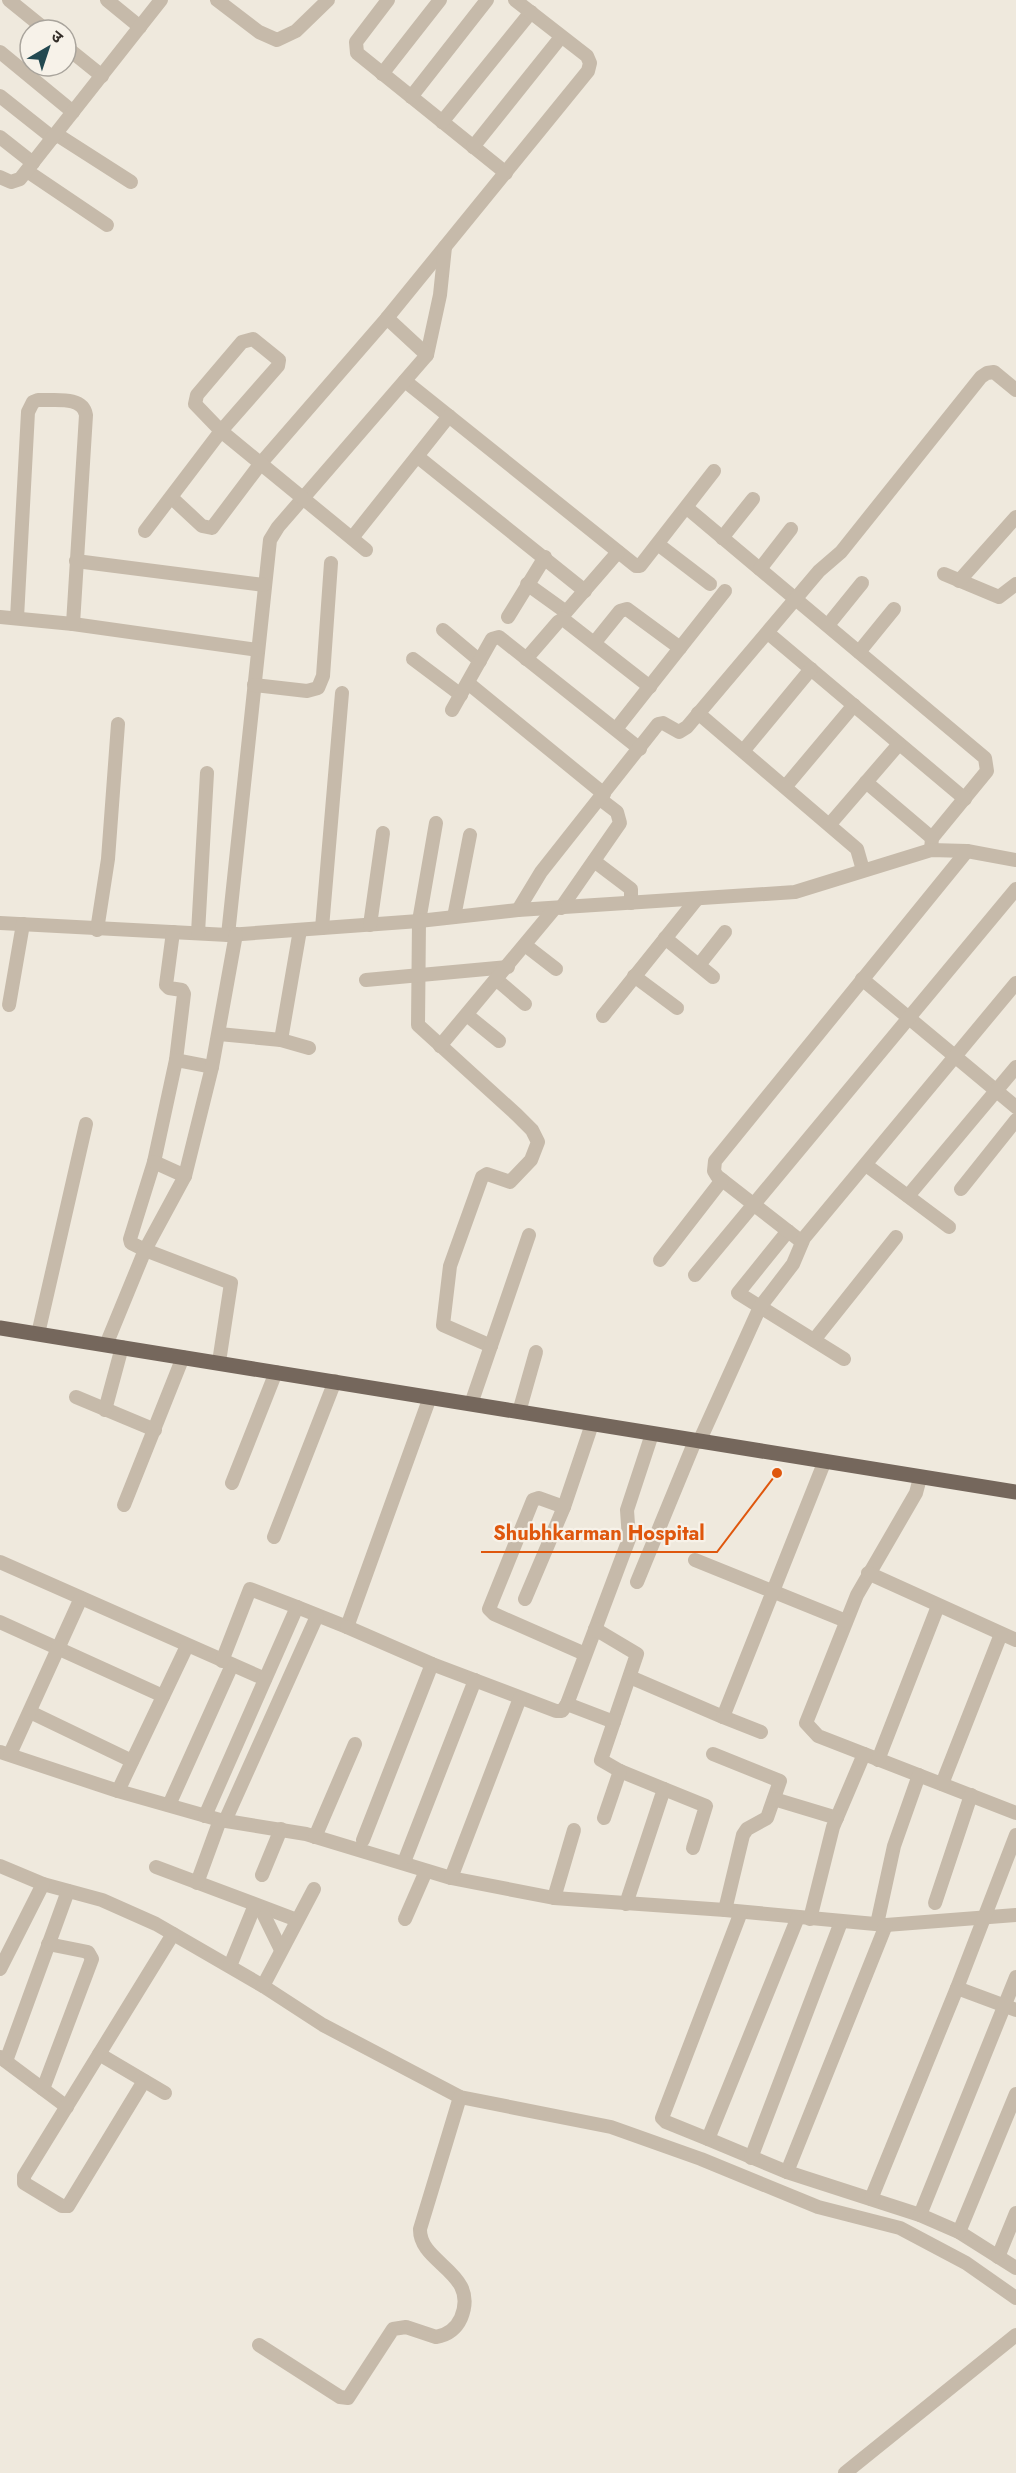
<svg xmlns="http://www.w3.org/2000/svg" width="1016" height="2473" font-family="Jost,'Noto Sans Devanagari',sans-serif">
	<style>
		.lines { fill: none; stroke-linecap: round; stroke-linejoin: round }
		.minor { stroke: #c6baaa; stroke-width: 14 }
		.major { stroke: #75675c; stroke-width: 15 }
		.leader { fill: none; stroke: #df570d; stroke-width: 2 }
		.callout-dot { fill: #df570d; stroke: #f7f2e9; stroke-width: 2 }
		.callout-label { font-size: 20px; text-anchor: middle; font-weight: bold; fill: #df570d; stroke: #f7f2e9; stroke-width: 4.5; stroke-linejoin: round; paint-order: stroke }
	</style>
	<rect width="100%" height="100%" fill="#efe9dd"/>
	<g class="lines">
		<g class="minor">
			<polyline points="9,0 46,30"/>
			<polyline points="107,0 140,27"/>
			<polyline points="217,0 259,32 277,40 296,31 328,0"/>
			<polyline points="388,0 356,42 357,53 506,173"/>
			<polyline points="66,47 102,76"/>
			<polyline points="0,52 73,112"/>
			<polyline points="382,74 440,0"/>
			<polyline points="0,96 53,138"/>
			<polyline points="411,97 487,0"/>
			<polyline points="442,122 531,12"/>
			<polyline points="56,134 131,182"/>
			<polyline points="0,137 33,163"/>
			<polyline points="473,147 561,37"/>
			<polyline points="27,171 107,225"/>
			<polyline points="0,177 11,182 20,179 161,0"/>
			<polyline points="387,318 588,71 590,63 587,56 515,0"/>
			<polyline points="427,355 440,295 445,247"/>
			<polyline points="405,381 636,566 640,566 714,471"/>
			<polyline points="418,457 585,591"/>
			<polyline points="172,498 202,526 212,528 261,463 387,318 427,355 278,527 270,540 228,935"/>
			<polyline points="687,508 985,758 987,771 932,838 931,850"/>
			<polyline points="145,531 221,431 278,366 279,360 253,339 242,342 197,395 195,404 221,431 366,550"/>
			<polyline points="352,538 449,416"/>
			<polyline points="722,538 753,499"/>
			<polyline points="659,545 710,584"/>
			<polyline points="76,561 264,585"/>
			<polyline points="760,569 791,529"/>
			<polyline points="944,574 999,597 1016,584"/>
			<polyline points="959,581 1016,517"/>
			<polyline points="527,584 566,612 618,552"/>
			<polyline points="0,617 73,624 258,650"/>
			<polyline points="508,617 545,557"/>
			<path d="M17,618L28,412L33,402L38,400C53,401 83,395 86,415L73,624"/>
			<polyline points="828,625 862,583"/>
			<polyline points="443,630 480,661"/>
			<polyline points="768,633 965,799"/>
			<polyline points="595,642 620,611 627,609 680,648"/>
			<polyline points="859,652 894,609"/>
			<polyline points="413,659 461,695"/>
			<polyline points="526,659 558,622 563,619 650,687"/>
			<polyline points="468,683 604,794"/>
			<polyline points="254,685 307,691 318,688 323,676 331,563"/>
			<polyline points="452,710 492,639 499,637 640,749"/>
			<polyline points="698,713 857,849 863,870"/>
			<polyline points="616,729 725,591"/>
			<polyline points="744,750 811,669"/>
			<polyline points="866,782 932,838"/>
			<polyline points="786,786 854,705"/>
			<polyline points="436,823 419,921 418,1025 517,1115 532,1130 538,1142 531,1160 510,1182 487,1174 482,1177 450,1266 443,1325 491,1346"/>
			<polyline points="830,824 899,744"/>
			<polyline points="594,861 631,889 631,903"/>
			<polyline points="561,908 620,823 617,812 600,799"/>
			<polyline points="518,910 541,872 658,724 663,723 679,732 687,727 819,571 841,552 981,377 987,373 994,372 1016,390"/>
			<polyline points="454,917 470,835"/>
			<polyline points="0,923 228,935 419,921 518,910 795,892 931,850 967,851 1016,860"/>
			<polyline points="370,925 383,833"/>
			<polyline points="322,928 342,693"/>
			<polyline points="97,930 108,859 118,724"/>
			<polyline points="173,932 166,985 169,988 182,990 184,994 176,1060"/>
			<polyline points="198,933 207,773"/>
			<polyline points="665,938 713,977"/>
			<polyline points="525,945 556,969"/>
			<polyline points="699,965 725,932"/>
			<polyline points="634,976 677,1008"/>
			<polyline points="862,979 1016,1107"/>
			<polyline points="366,980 508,967"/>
			<polyline points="497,980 525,1004"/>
			<polyline points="9,1005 23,924"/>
			<polyline points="467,1015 499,1041"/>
			<polyline points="603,1016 696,900"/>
			<polyline points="219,1034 281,1040 309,1048"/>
			<polyline points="281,1040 300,930"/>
			<polyline points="440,1046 555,908"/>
			<polyline points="212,1067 176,1060 154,1162 130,1239 131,1243 145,1250 231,1283 219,1362"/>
			<polyline points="154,1162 185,1176"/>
			<polyline points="866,1165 949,1227"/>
			<polyline points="961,1189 1016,1120"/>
			<polyline points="908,1196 1016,1067"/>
			<polyline points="788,1231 738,1293 844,1359"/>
			<polyline points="802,1242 717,1176 714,1171 715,1161 967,851"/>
			<polyline points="660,1260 722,1180"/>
			<polyline points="695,1275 1016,889"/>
			<polyline points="38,1334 86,1124"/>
			<polyline points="814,1340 896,1237"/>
			<polyline points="106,1345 145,1250 185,1176 212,1067 236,934"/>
			<polyline points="76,1397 155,1430"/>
			<polyline points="471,1404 529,1235"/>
			<polyline points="105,1410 122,1347"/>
			<polyline points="519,1412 536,1352"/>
			<polyline points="699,1442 760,1307 793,1264 804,1238 1016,983"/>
			<polyline points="920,1478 916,1493 857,1595 806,1723 818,1736 1016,1813"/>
			<polyline points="232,1483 276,1372"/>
			<polyline points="124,1505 183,1357"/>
			<polyline points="564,1507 539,1498 533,1500 489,1609 494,1614 585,1654"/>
			<polyline points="274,1537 335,1381"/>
			<polyline points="695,1560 846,1621"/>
			<polyline points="0,1562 265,1679"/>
			<polyline points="868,1573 1016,1640"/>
			<polyline points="637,1582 695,1441"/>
			<polyline points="525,1599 564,1507 592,1424"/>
			<polyline points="297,1607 347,1627 430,1397"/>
			<polyline points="0,1622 163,1696"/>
			<polyline points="347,1627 432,1664 556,1711 562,1711 567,1704 629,1539 627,1510 652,1434"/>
			<polyline points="595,1629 637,1654 601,1760 620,1771 664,1789 626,1904"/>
			<polyline points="630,1677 723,1717 824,1463"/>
			<polyline points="567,1704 614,1722"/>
			<polyline points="30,1712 132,1761"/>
			<polyline points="723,1717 761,1732"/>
			<polyline points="0,1752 118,1791 220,1820 306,1834 451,1878 554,1898 725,1910 886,1925 1016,1915"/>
			<polyline points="10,1754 81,1598"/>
			<polyline points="713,1754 780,1781 767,1818 747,1829 743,1835 725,1910"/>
			<polyline points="878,1760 938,1606"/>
			<polyline points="942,1784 1001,1634"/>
			<polyline points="664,1789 706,1806 693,1848"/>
			<polyline points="118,1791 187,1646"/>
			<polyline points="774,1799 837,1818"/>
			<polyline points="169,1805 232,1665"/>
			<polyline points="205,1816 297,1607 250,1589 222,1661"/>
			<polyline points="604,1818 620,1771"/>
			<polyline points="225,1821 317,1616"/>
			<polyline points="1016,1835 957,1988 1016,2010"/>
			<polyline points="315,1837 355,1744"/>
			<polyline points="363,1840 432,1664"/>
			<polyline points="406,1857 475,1680"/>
			<polyline points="0,1866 43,1884 102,1900 156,1924 263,1986 323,2025 460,2097 611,2127 701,2159 818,2207 900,2228 966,2263 1016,2298"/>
			<polyline points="156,1867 297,1920"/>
			<polyline points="262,1875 281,1829"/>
			<polyline points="451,1878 520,1698"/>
			<polyline points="197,1883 220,1820"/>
			<polyline points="554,1898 574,1830"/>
			<polyline points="935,1903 971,1795"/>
			<polyline points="260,1907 281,1950"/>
			<polyline points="798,1917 708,2139 787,2172 920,2215 959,2232 1016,2268"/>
			<polyline points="405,1919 426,1871"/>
			<polyline points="810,1919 833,1827 864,1754"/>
			<polyline points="877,1924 894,1846 919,1775"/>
			<polyline points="230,1966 255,1905"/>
			<polyline points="0,1969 43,1884"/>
			<polyline points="263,1986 314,1889"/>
			<polyline points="99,2054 165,2093"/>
			<polyline points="0,2057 67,2107"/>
			<polyline points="6,2061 68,1891"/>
			<polyline points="144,2081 68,2206 62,2206 24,2183 24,2176 173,1934"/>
			<polyline points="43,2089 92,1959 88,1952 48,1944"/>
			<polyline points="708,2139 666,2122 662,2118 741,1912"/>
			<polyline points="751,2158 841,1922"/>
			<polyline points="787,2172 886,1925"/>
			<polyline points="871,2199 957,1988"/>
			<polyline points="920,2215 1016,1977"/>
			<polyline points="959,2232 1016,2094"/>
			<polyline points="998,2257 1016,2213"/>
			<path d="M259,2345L340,2397L348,2398L393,2329L406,2327L436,2337C448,2335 456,2329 461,2318C480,2272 419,2264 420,2229L460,2097"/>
			<polyline points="845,2473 1016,2335"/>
		</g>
		<polyline class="major" points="0,1328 1016,1492"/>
	</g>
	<path class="leader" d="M777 1473L717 1552H481"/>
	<circle class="callout-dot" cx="777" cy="1473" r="6"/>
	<g class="callout-label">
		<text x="599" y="1540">Shubhkarman Hospital</text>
	</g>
	<g transform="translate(48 48) rotate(39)"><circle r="28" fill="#f7f2e9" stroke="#a9a49c" stroke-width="1.5"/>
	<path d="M0-4.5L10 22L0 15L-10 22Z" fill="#234951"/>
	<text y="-9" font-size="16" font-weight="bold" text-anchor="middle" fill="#342e29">उ</text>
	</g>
</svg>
